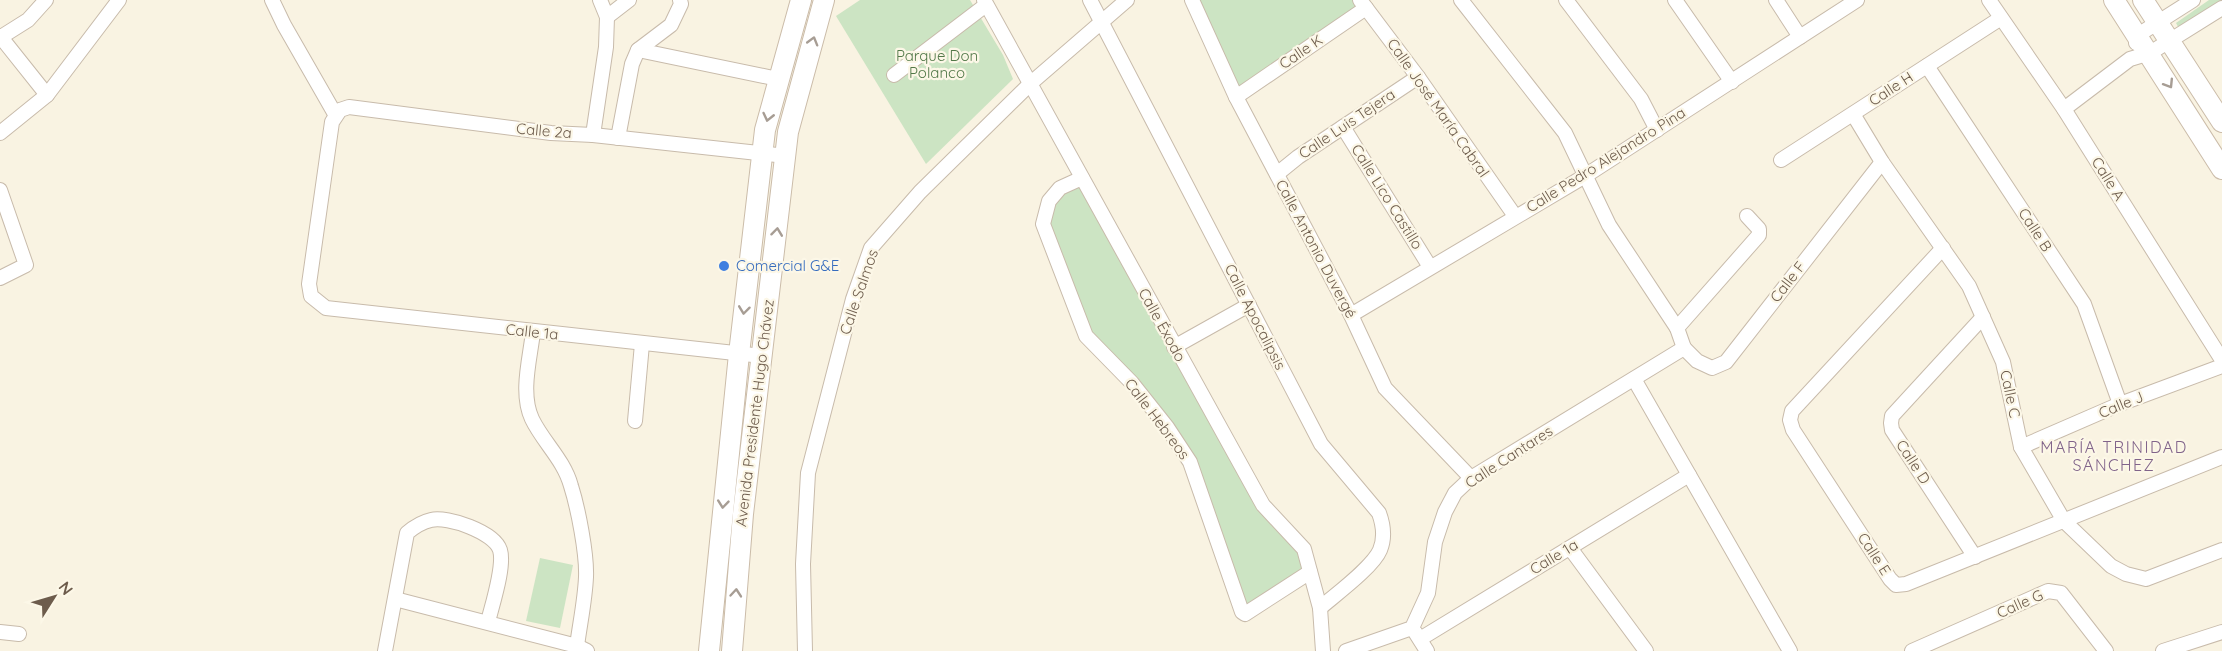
<svg xmlns="http://www.w3.org/2000/svg" width="2222" height="651" font-family="Quicksand,sans-serif">
	<style>
		.green { fill: #cce4c3 }
		.lines { fill: none; stroke-linecap: round; stroke-linejoin: round }
		.street-casing { stroke: #c8bbab; stroke-width: 16 }
		.secondary-casing { stroke: #cbbca9; stroke-width: 22 }
		.street { stroke: #fff; stroke-width: 14 }
		.secondary { stroke: #fff; stroke-width: 20 }
		.oneway { stroke: #a79d94 }
		.shop-dot { fill: #3f7fe0; stroke: #fcf7e7; stroke-width: 2 }
		.labels { text-anchor: middle; stroke-width: 4.5; stroke-linejoin: round; paint-order: stroke }
		.street-label { font-size: 15px; fill: #6d5c4c; stroke: #fcf7e7 }
		.park-label { font-size: 15px; fill: #517848; stroke: #fcf7e7 }
		.shop-label { font-size: 15px; fill: #366cbe; stroke: #fcf7e7; text-anchor: start }
		.neighbourhood-label { font-size: 16px; letter-spacing: 1.5px; fill: #81648a; stroke: #fcf7e7 }
	</style>
	<rect width="100%" height="100%" fill="#f9f3e2"/>
	<g class="green">
		<polygon points="860,0 970,0 1003,55 1013,79 926,164 836,16"/>
		<polygon points="1195,0 1354,0 1360,8 1238,90"/>
		<polygon points="2209,0 2222,0 2222,13 2184,38 2176,23"/>
		<polygon points="1081,182 1258,505 1302,550 1307,570 1244,613 1193,460 1089,334 1047,223 1052,202 1062,190"/>
		<polygon points="540,558 573,565 560,628 526,621"/>
	</g>
	<g class="lines">
		<g class="street-casing">
			<g id="street">
				<polyline points="272,0 284,25 335,114"/>
				<polyline points="984,0 1263,505 1304,549 1320,608 1323,651"/>
				<path d="M1090,0L1321,444L1379,513C1383,524 1385,538 1380,550C1373,567 1335,595 1320,608"/>
				<polyline points="1192,0 1236,97 1351,315 1385,388 1471,478"/>
				<polyline points="1360,0 1418,77 1515,216"/>
				<polyline points="1461,0 1565,133 1609,225 1677,328 1684,348"/>
				<polyline points="1566,0 1641,99 1657,130"/>
				<polyline points="1675,0 1732,82"/>
				<polyline points="1776,0 1800,37"/>
				<polyline points="1989,0 2064,109 2222,360"/>
				<polyline points="607,17 629,0"/>
				<polyline points="0,36 47,95"/>
				<polyline points="1,37 28,20 46,0"/>
				<polyline points="2136,43 2138,35 2193,0"/>
				<polyline points="638,50 778,79"/>
				<polyline points="1927,66 2084,304 2120,404"/>
				<polyline points="894,75 986,5"/>
				<polyline points="1236,97 1366,8"/>
				<polyline points="2064,109 2130,59 2150,53 2222,8"/>
				<polyline points="1853,114 1882,162 1969,286 2003,362 2021,447 2064,521 2111,566 2126,574 2146,579 2222,550"/>
				<polyline points="1343,127 1430,267"/>
				<polyline points="0,133 47,95 119,0"/>
				<polyline points="593,135 606,47 607,17 600,0"/>
				<polyline points="618,138 632,64 638,50 671,25 681,4 680,0"/>
				<polyline points="1781,160 2001,18"/>
				<polyline points="1277,174 1298,157 1418,77"/>
				<polyline points="1082,178 1060,188 1049,201 1043,224 1086,336 1132,383 1167,427 1190,462 1242,612 1245,614 1310,572"/>
				<polyline points="0,190 26,265 0,278"/>
				<polyline points="1943,248 1792,411 1790,420 1793,430 1890,579 1896,585 1906,584 2222,457"/>
				<polyline points="1351,315 1585,176 1857,0"/>
				<polyline points="1677,328 1759,235 1759,229 1747,216"/>
				<path d="M533,332C530,359 520,393 532,419C543,442 564,460 571,486C578,508 587,554 586,577C585,600 580,623 577,646"/>
				<polyline points="1174,347 1249,305"/>
				<polyline points="1684,348 1697,361 1712,368 1726,362 1882,162"/>
				<polyline points="762,356 326,308 311,296 309,284 332,122 340,110 349,107 551,133 593,135 786,156"/>
				<polyline points="1634,379 1790,651"/>
				<polyline points="635,421 642,344"/>
				<polyline points="2021,447 2120,404 2222,366"/>
				<polyline points="1570,548 1646,651"/>
				<polyline points="1975,557 1892,430 1891,423 1892,416 1983,317"/>
				<polyline points="395,599 577,646 587,651"/>
				<polyline points="0,632 19,634"/>
				<polyline points="1415,632 1427,651"/>
				<polyline points="1420,639 1689,475"/>
				<path d="M385,651L407,533C414,527 422,522 431,520C448,516 494,532 500,550C505,566 492,605 488,622"/>
				<polyline points="805,651 803,564 808,473 853,299 871,248 920,192 1031,83 1127,0"/>
				<polyline points="1346,651 1412,628 1428,593 1435,542 1445,512 1455,493 1471,478 1684,348"/>
				<polyline points="1912,651 2048,591 2061,593 2106,651"/>
				<polyline points="2163,651 2222,632"/>
			</g>
		</g>
		<g class="secondary-casing">
			<g id="secondary">
				<polyline points="2114,0 2222,169"/>
				<polyline points="2143,0 2222,122"/>
				<polyline points="709,651 739,354 765,130 801,0"/>
				<polyline points="732,651 743,514 788,132 824,0"/>
			</g>
		</g>
		<use href="#street" class="street"/>
		<use href="#secondary" class="secondary"/>
	</g>
	<defs><path id="oneway-chevron" d="M-2-3.5L2.5 0L-2 3.5" fill="none" stroke-width="1.6" stroke-linecap="round" stroke-linejoin="round" transform="scale(1.5)"/></defs>
	<g class="oneway">
		<use href="#oneway-chevron" transform="translate(813 41) rotate(-74)"/>
		<use href="#oneway-chevron" transform="translate(2169 84) rotate(58)"/>
		<use href="#oneway-chevron" transform="translate(768 117) rotate(103)"/>
		<use href="#oneway-chevron" transform="translate(777 232) rotate(-83)"/>
		<use href="#oneway-chevron" transform="translate(744 310) rotate(97)"/>
		<use href="#oneway-chevron" transform="translate(723 504) rotate(96)"/>
		<use href="#oneway-chevron" transform="translate(736 593) rotate(-85)"/>
	</g>
	<circle class="shop-dot" cx="724" cy="266" r="6"/>
	<g class="labels">
		<g class="street-label">
			<text transform="translate(1301 52) rotate(-34)" y="5">Calle K</text>
			<text transform="translate(1891 89) rotate(-33)" y="5">Calle H</text>
			<text transform="translate(1438 108) rotate(55)" y="5">Calle José María Cabral</text>
			<text transform="translate(1347 124) rotate(-34)" y="5">Calle Luis Tejera</text>
			<text transform="translate(544 131) rotate(5)" y="5">Calle 2a</text>
			<text transform="translate(1606 160) rotate(-32)" y="5">Calle Pedro Alejandro Pina</text>
			<text transform="translate(2108 179) rotate(58)" y="5">Calle A</text>
			<text transform="translate(1387 197) rotate(58)" y="5">Calle Lico Castillo</text>
			<text transform="translate(2035 230) rotate(57)" y="5">Calle B</text>
			<text transform="translate(1316 249) rotate(62)" y="5">Calle Antonio Duvergé</text>
			<text transform="translate(1788 282) rotate(-52)" y="5">Calle F</text>
			<text transform="translate(859 292) rotate(-71)" y="5">Calle Salmos</text>
			<text transform="translate(1255 317) rotate(63)" y="5">Calle Apocalipsis</text>
			<text transform="translate(1162 325) rotate(61)" y="5">Calle Éxodo</text>
			<text transform="translate(532 332) rotate(6)" y="5">Calle 1a</text>
			<text transform="translate(2010 394) rotate(78)" y="5">Calle C</text>
			<text transform="translate(2121 405) rotate(-22)" y="5">Calle J</text>
			<text transform="translate(755 413) rotate(-83)" y="5">Avenida Presidente Hugo Chávez</text>
			<text transform="translate(1157 419) rotate(53)" y="5">Calle Hebreos</text>
			<text transform="translate(1509 457) rotate(-33)" y="5">Calle Cantares</text>
			<text transform="translate(1913 462) rotate(57)" y="5">Calle D</text>
			<text transform="translate(1874 554) rotate(57)" y="5">Calle E</text>
			<text transform="translate(1554 557) rotate(-31)" y="5">Calle 1a</text>
			<text transform="translate(2020 604) rotate(-24)" y="5">Calle G</text>
		</g>
		<g class="park-label">
			<text x="937" y="61">Parque Don<tspan x="937" dy="17">Polanco</tspan></text>
		</g>
		<g class="shop-label">
			<text x="736" y="271">Comercial G&amp;E</text>
		</g>
		<g class="neighbourhood-label">
			<text x="2114" y="453">MARÍA TRINIDAD<tspan x="2114" dy="18">SÁNCHEZ</tspan></text>
		</g>
	</g>
	<g transform="translate(54 597) rotate(53)" stroke="#fcf7e7" stroke-width="4.5" paint-order="stroke">
	<path d="M0-4.5L10 22L0 15L-10 22Z" fill="#6d5c4c"/>
	<text y="-9" font-size="16" font-weight="bold" text-anchor="middle" fill="#6d5c4c">N</text>
	</g>
</svg>
